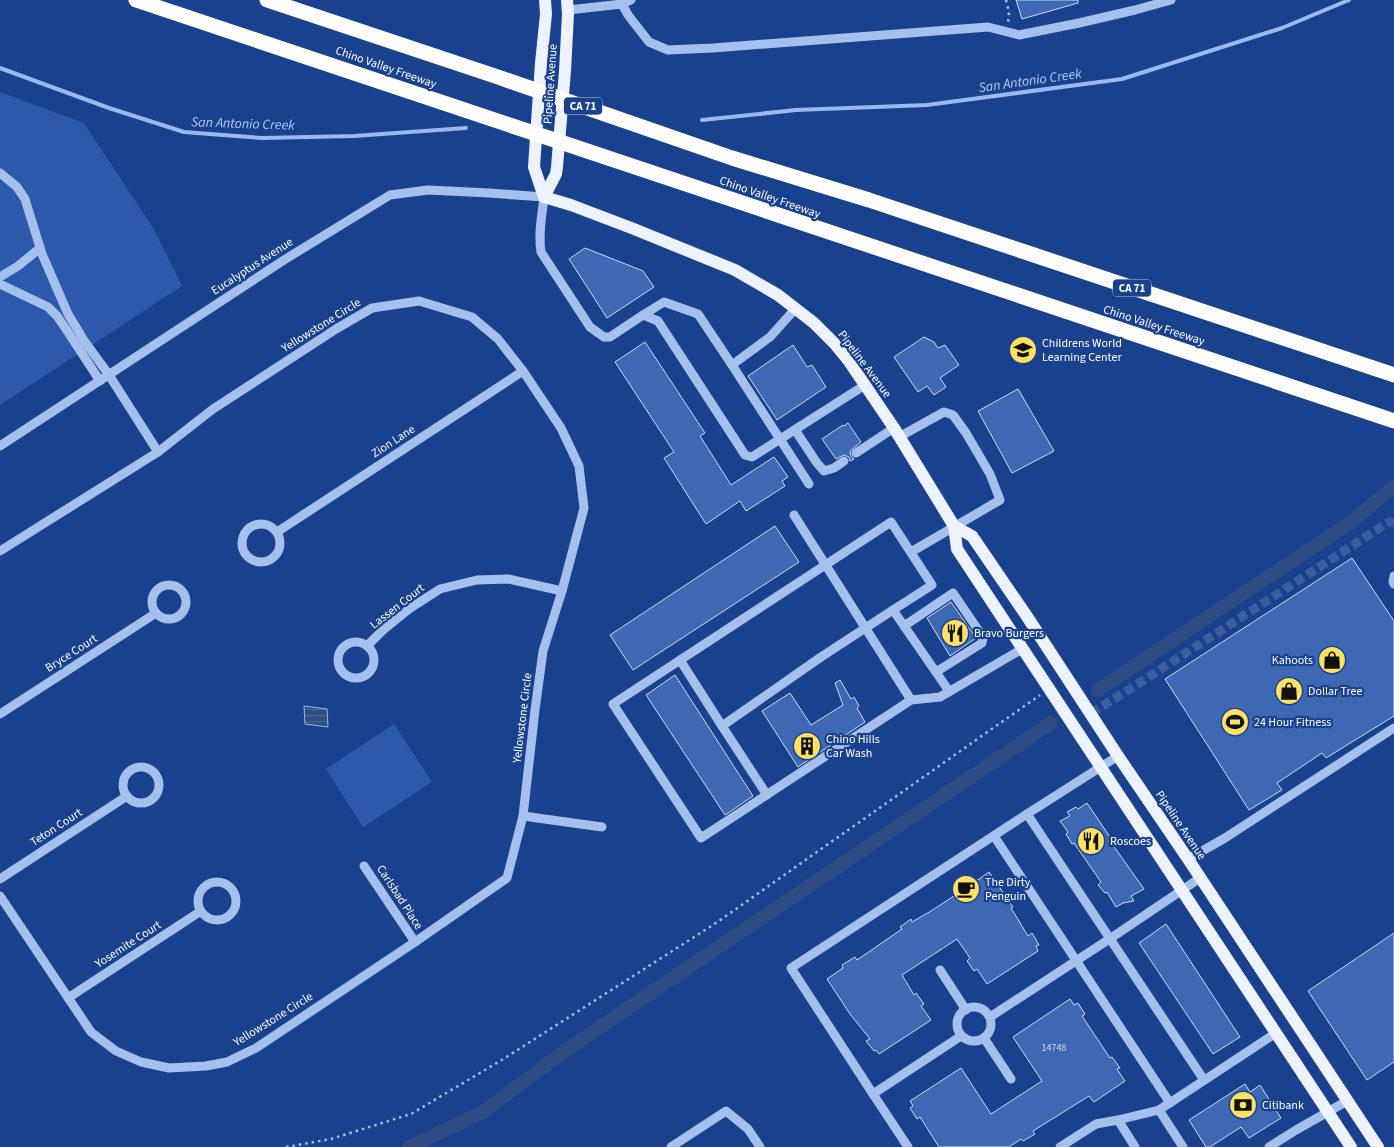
<svg xmlns="http://www.w3.org/2000/svg" width="1394" height="1147" font-family="'Source Sans 3',sans-serif">
	<style>
		.green { fill: #2c59ac }
		.water { fill: url(#water-rules); stroke: #99b9f1 }
		.lines { fill: none; stroke-linecap: round; stroke-linejoin: round }
		.stream { stroke: #99b9f1; stroke-width: 4 }
		.canal { stroke: #2e4b84; stroke-width: 14 }
		.building { fill: #3e68b4; stroke: #ccddfa }
		.minor-tunnel { stroke: #3c5e9f; stroke-width: 9; stroke-dasharray: 9 4.5; stroke-linecap: butt }
		.path { stroke: #a6c0ee; stroke-width: 2.5; stroke-dasharray: 2.5 4; stroke-linecap: butt }
		.minor { stroke: #a6c0ee; stroke-width: 9 }
		.major { stroke: #edf2ff; stroke-width: 12 }
		.highway { stroke: #fff; stroke-width: 15 }
		.labels { text-anchor: middle; stroke-width: 4.5; stroke-linejoin: round; paint-order: stroke }
		.number-label { font-size: 10px; fill: #cfd9ec }
		.shield { fill: #19418e; stroke: #bac6dd; stroke-width: 1 }
		.shield-label { font-size: 11px; font-weight: bold; fill: #fff }
		.street-label { font-size: 12px; fill: #fff; stroke: #19418e }
		.poi-label { font-size: 12px; fill: #fff; stroke: #19418e; text-anchor: start }
		.water-label { font-size: 14px; font-style: italic; fill: #b2caf5; stroke: #19418e }
	</style>
	<defs>
		<pattern id="water-rules" width="6" height="5" patternUnits="userSpaceOnUse" patternTransform="scale(1.25)"><rect width="6" height="5" fill="#2e4b84"/><path d="M0 2.5h6" fill="none" stroke="#4d6696"/></pattern>
	</defs>
	<rect width="100%" height="100%" fill="#19418e"/>
	<g class="green">
		<polygon points="0,92 84,123 153,228 182,286 0,405"/>
		<polygon points="394,724 432,782 363,827 326,769"/>
	</g>
	<polygon class="water" points="304,706 327,709 328,727 305,724"/>
	<g class="lines">
		<g class="stream">
			<polyline points="0,68 109,108 184,132 262,138 354,136 466,128"/>
			<polyline points="702,120 796,110 927,105 1122,79 1282,28 1349,0"/>
		</g>
		<g class="canal">
			<polyline points="1098,690 1351,522 1394,486"/>
			<polyline points="409,1147 483,1112 569,1048 1051,723"/>
		</g>
	</g>
	<g class="building">
		<polygon points="1016,0 1078,0 1078,3 1022,19"/>
		<polygon points="585,248 643,271 654,287 607,318 569,259"/>
		<polygon points="924,337 934,342 938,348 945,345 959,365 940,378 946,387 934,395 927,386 918,392 894,357"/>
		<polygon points="645,342 705,433 700,436 731,485 774,457 788,477 782,481 785,486 746,511 740,501 706,524 664,458 674,452 615,362"/>
		<polygon points="793,345 807,367 812,365 826,387 777,420 748,376"/>
		<polygon points="1018,389 1054,451 1012,473 978,411"/>
		<polygon points="848,423 861,442 850,451 851,456 854,459 850,461 849,457 844,455 836,459 822,439 843,425 844,426"/>
		<polygon points="775,526 799,562 633,670 610,635"/>
		<polygon points="1352,558 1394,621 1394,716 1326,758 1322,753 1277,783 1282,790 1249,810 1165,679"/>
		<polygon points="951,602 976,638 950,656 927,618"/>
		<polygon points="675,675 753,796 725,815 646,695"/>
		<polygon points="840,680 851,699 854,697 859,706 857,708 865,722 798,767 762,711 790,693 811,725 843,705 835,683"/>
		<polygon points="1087,803 1112,840 1110,841 1144,889 1131,896 1134,901 1123,903 1116,907 1107,892 1105,893 1098,885 1101,882 1074,843 1072,844 1066,834 1068,832 1060,821 1070,816 1067,812 1076,807 1078,809"/>
		<polygon points="989,872 1013,907 1011,908 1028,936 1032,933 1039,945 1036,946 1038,951 987,984 977,969 974,971 967,961 970,958 957,939 902,975 914,995 916,993 924,1004 921,1006 931,1020 879,1054 876,1050 874,1051 866,1041 870,1039 850,1014 827,979 843,968 842,965 855,957 857,960 902,929 900,927 911,919 912,922 931,911 960,892 958,889 970,881 972,884"/>
		<polygon points="1166,924 1240,1037 1213,1054 1139,943"/>
		<polygon points="1394,933 1394,1062 1367,1080 1308,991"/>
		<polygon points="1070,999 1074,1005 1078,1003 1085,1014 1082,1016 1110,1058 1112,1057 1120,1068 1117,1069 1125,1081 1094,1102 1089,1096 1033,1131 1035,1134 1023,1141 1021,1139 1009,1147 939,1147 920,1117 917,1119 910,1108 913,1106 910,1101 961,1068 991,1114 1042,1081 1013,1037"/>
		<polygon points="1245,1084 1250,1092 1260,1085 1281,1118 1249,1138 1241,1127 1210,1147 1206,1147 1189,1120"/>
	</g>
	<g class="lines">
		<polyline class="minor-tunnel" points="1091,713 1127,691 1389,522 1394,523"/>
		<g class="path">
			<polyline points="1006,0 1009,12 1008,23"/>
			<polyline points="286,1147 331,1139 411,1114 505,1058 716,923 1040,695"/>
		</g>
		<g class="minor">
			<polyline points="622,0 622,4 628,15 649,42 668,50 713,48 988,27 1019,35 1079,23 1135,10 1171,0"/>
			<polyline points="568,10 622,4 631,0"/>
			<polyline points="0,173 17,187 25,199 42,254 68,314 85,342 109,375 158,452"/>
			<polyline points="0,277 18,266 40,248"/>
			<polyline points="0,284 48,307 57,316 66,329 100,381"/>
			<polyline points="796,308 770,337 732,365 809,484"/>
			<polyline points="643,315 664,302 698,314 732,365"/>
			<polyline points="795,430 817,463 824,471 834,468 844,461"/>
			<polyline points="899,437 944,412 953,415 966,433 990,474 1000,500 911,552"/>
			<path d="M0,446L284,260L390,195L428,190L489,193L544,197C542,215 538,234 541,252L590,327L604,337H610L643,315L658,321L745,455L752,457L865,385"/>
			<polyline points="856,453 894,428"/>
			<polyline points="794,515 911,700"/>
			<circle cx="261" cy="543" r="19"/>
			<polyline points="277,532 523,371"/>
			<polyline points="0,551 158,452 213,409 336,329 372,308 419,301 472,317 498,339 523,371 561,428 579,466 584,508 562,591 543,651 535,710 523,816 507,878 415,942 256,1048 227,1062 206,1066 169,1068 141,1062 116,1051 91,1032 0,896"/>
			<polyline points="1394,576 1393,582 1394,584"/>
			<circle cx="169" cy="602" r="17"/>
			<polyline points="904,626 953,593 983,637 982,643 936,672"/>
			<circle cx="356" cy="660" r="18"/>
			<polyline points="367,646 383,630 409,609 440,589 477,580 508,579 562,591"/>
			<polyline points="680,660 722,726 821,657 893,610"/>
			<polyline points="949,691 893,610 932,585 891,522 613,704 701,838 911,700 940,697 1022,649"/>
			<polyline points="0,714 156,613"/>
			<polyline points="722,726 767,795"/>
			<polyline points="1118,756 1027,814 1204,1080"/>
			<circle cx="141" cy="785" r="18"/>
			<polyline points="523,816 602,827"/>
			<polyline points="994,836 1170,1103"/>
			<polyline points="1188,859 1225,838 1394,728"/>
			<polyline points="364,866 415,942"/>
			<polyline points="0,879 127,796"/>
			<circle cx="217" cy="901" r="19"/>
			<polyline points="940,970 966,1010"/>
			<polyline points="68,998 201,911"/>
			<circle cx="974" cy="1024" r="17"/>
			<polyline points="990,1017 1111,938 1200,878"/>
			<polyline points="984,1038 1011,1079"/>
			<polyline points="873,1094 791,968 1027,814"/>
			<polyline points="1159,1110 1183,1147"/>
			<polyline points="671,1147 726,1111 748,1129 760,1147"/>
			<polyline points="908,1147 873,1094 961,1036"/>
			<polyline points="1060,1147 1096,1124 1118,1120"/>
			<polyline points="1135,1147 1118,1120 1159,1110 1276,1033"/>
			<polyline points="1269,1147 1296,1130 1347,1101"/>
		</g>
		<g class="major">
			<polyline points="544,197 571,205 634,229 735,270 778,295 814,323 834,343 848,360 894,428 954,526 957,549 1351,1147"/>
			<polyline points="544,197 556,174 557,167 565,71 568,14 567,0"/>
			<polyline points="544,197 534,167 541,63 546,14 545,0"/>
			<polyline points="954,526 972,536 1028,618 1118,756 1188,859 1378,1147"/>
		</g>
		<g class="highway">
			<polyline points="136,0 1394,421"/>
			<polyline points="267,0 495,76 732,158 869,200 1394,375"/>
		</g>
	</g>
	<defs>
		<g id="school-disc" transform="scale(1.4375)"><circle r="9.5" fill="#ffe163" stroke="#19418e"/><path d="M0-5L7-2L0 1L-7-2ZM-4 1L0 2.5L4 1V4Q0 6-4 4Z" fill="#111"/></g>
		<g id="restaurant-disc" transform="scale(1.4375)"><circle r="9.5" fill="#ffe163" stroke="#19418e"/><path d="M-5-6h1v4h1v-4h1v4h1v-4h1v5L-1.5 .5V6h-2V.5L-5-1ZM5-6V6H3V1.5H1.5Q1.5-4 5-6Z" fill="#111"/></g>
		<g id="shop-disc" transform="scale(1.4375)"><circle r="9.5" fill="#ffe163" stroke="#19418e"/><path d="M-5-2.5h2.3a2.7 3.5 0 0 1 5.4 0H5L5.5 6h-11ZM-1.5-2.5h3a1.5 2.3 0 0 0-3 0Z" fill="#111"/></g>
		<g id="stadium-disc" transform="scale(1.4375)"><circle r="9.5" fill="#ffe163" stroke="#19418e"/><path d="M0-5a6.5 5 0 1 0 0 10a6.5 5 0 1 0 0-10ZM-3.5-1.8h7v3.6h-7Z" fill="#111"/></g>
		<g id="building-disc" transform="scale(1.4375)"><circle r="9.5" fill="#ffe163" stroke="#19418e"/><path d="M-4-6H4V6H1V3H-1V6H-4ZM-2.5-4.3h1.7v1.8h-1.7ZM.8-4.3h1.7v1.8H.8ZM-2.5-1h1.7V.8h-1.7ZM.8-1h1.7V.8H.8Z" fill="#111"/></g>
		<g id="cafe-disc" transform="scale(1.4375)"><circle r="9.5" fill="#ffe163" stroke="#19418e"/><path d="M-5.5-4.5H6V0H3Q3 3.5 0 3.5H-2.5Q-5.5 3.5-5.5 0ZM3-3.2v2h1.7v-2ZM-6 4.5H4V6H-6Z" fill="#111"/></g>
		<g id="bank-disc" transform="scale(1.4375)"><circle r="9.5" fill="#ffe163" stroke="#19418e"/><path d="M-6-4H6V4H-6ZM0-2.3a2.3 2.3 0 1 0 0 4.6a2.3 2.3 0 1 0 0-4.6Z" fill="#111"/></g>
	</defs>
	<g fill-rule="evenodd">
		<use href="#school-disc" x="1023" y="350"/>
		<use href="#restaurant-disc" x="955" y="633"/>
		<use href="#shop-disc" x="1332" y="660"/>
		<use href="#shop-disc" x="1289" y="691"/>
		<use href="#stadium-disc" x="1235" y="722"/>
		<use href="#building-disc" x="807" y="746"/>
		<use href="#restaurant-disc" x="1091" y="841"/>
		<use href="#cafe-disc" x="966" y="889"/>
		<use href="#bank-disc" x="1243" y="1105"/>
	</g>
	<g class="labels">
		<g class="number-label">
			<text x="1054" y="1051">14748</text>
		</g>
		<g class="shield">
			<rect x="564" y="97.5" width="38" height="17" rx="4"/>
			<rect x="1113" y="279.5" width="38" height="17" rx="4"/>
		</g>
		<g class="shield-label">
			<text x="583" y="110">CA 71</text>
			<text x="1132" y="292">CA 71</text>
		</g>
		<g class="street-label">
			<text transform="translate(386 67) rotate(19)" y="4">Chino Valley Freeway</text>
			<text transform="translate(550 84) rotate(-86)" y="4">Pipeline Avenue</text>
			<text transform="translate(770 197) rotate(19)" y="4">Chino Valley Freeway</text>
			<text transform="translate(252 266) rotate(-33)" y="4">Eucalyptus Avenue</text>
			<text transform="translate(321 325) rotate(-32)" y="4">Yellowstone Circle</text>
			<text transform="translate(1154 325) rotate(18)" y="4">Chino Valley Freeway</text>
			<text transform="translate(865 364) rotate(53)" y="4">Pipeline Avenue</text>
			<text transform="translate(393 441) rotate(-33)" y="4">Zion Lane</text>
			<text transform="translate(397 606) rotate(-38)" y="4">Lassen Court</text>
			<text transform="translate(71 653) rotate(-33)" y="4">Bryce Court</text>
			<text transform="translate(522 718) rotate(-83)" y="4">Yellowstone Circle</text>
			<text transform="translate(1181 825) rotate(56)" y="4">Pipeline Avenue</text>
			<text transform="translate(56 827) rotate(-33)" y="4">Teton Court</text>
			<text transform="translate(400 897) rotate(57)" y="4">Carlsbad Place</text>
			<text transform="translate(128 944) rotate(-33)" y="4">Yosemite Court</text>
			<text transform="translate(273 1019) rotate(-32)" y="4">Yellowstone Circle</text>
		</g>
		<g class="poi-label">
			<text x="1042" y="347">Childrens World<tspan x="1042" dy="14">Learning Center</tspan></text>
			<text x="974" y="637">Bravo Burgers</text>
			<text x="1313" y="664" text-anchor="end">Kahoots</text>
			<text x="1308" y="695">Dollar Tree</text>
			<text x="1254" y="726">24 Hour Fitness</text>
			<text x="826" y="743">Chino Hills<tspan x="826" dy="14">Car Wash</tspan></text>
			<text x="1110" y="845">Roscoes</text>
			<text x="985" y="886">The Dirty<tspan x="985" dy="14">Penguin</tspan></text>
			<text x="1262" y="1109">Citibank</text>
		</g>
		<g class="water-label">
			<text transform="translate(1030 80) rotate(-8)" y="5">San Antonio Creek</text>
			<text transform="translate(243 123) rotate(2)" y="5">San Antonio Creek</text>
		</g>
	</g>
</svg>
